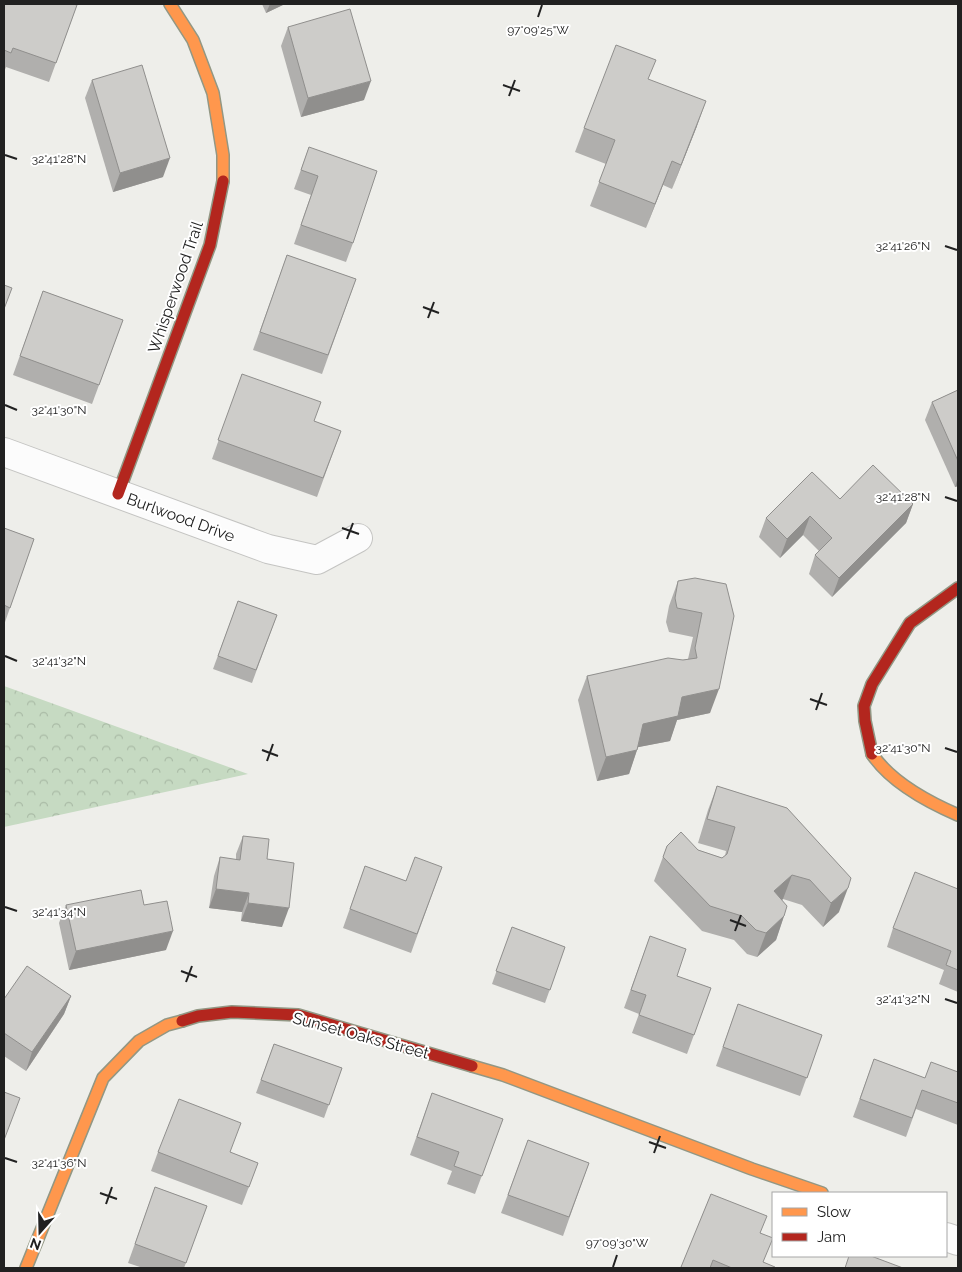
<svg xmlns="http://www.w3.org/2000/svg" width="962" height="1272" font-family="Raleway,sans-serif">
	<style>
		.forest { fill: url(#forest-crowns) }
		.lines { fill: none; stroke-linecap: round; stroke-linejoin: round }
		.street-casing { stroke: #c4c4c2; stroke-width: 30 }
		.slow-casing { stroke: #929784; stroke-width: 14 }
		.jam-casing { stroke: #929784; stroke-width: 14 }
		.street { stroke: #fcfcfc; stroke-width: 28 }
		.slow { stroke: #ff974d; stroke-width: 11 }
		.jam { stroke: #b3261e; stroke-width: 11 }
		.wall { fill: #b0afad }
		.shaded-wall { fill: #908f8d }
		.building { fill: #cdccc9; stroke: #908f8d }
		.ticks { fill: none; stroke: #212121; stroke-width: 2 }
		.labels { text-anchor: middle; stroke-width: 4; stroke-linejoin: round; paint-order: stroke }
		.street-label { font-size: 16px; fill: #212121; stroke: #fff }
		.ticks-label { font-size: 12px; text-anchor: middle; fill: #212121; stroke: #fff; stroke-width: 4; stroke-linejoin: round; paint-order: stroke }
	</style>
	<defs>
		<pattern id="forest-crowns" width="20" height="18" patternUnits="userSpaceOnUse" patternTransform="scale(1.25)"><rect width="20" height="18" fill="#c6dac2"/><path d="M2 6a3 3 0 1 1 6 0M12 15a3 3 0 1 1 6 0" fill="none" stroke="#aabba6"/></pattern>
	</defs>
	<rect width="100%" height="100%" fill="#eeeeea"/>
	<polygon class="forest" points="4,686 248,774 4,827"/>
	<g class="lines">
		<g class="street-casing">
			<g id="street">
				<polyline points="4,452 268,549 317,560 358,538"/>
				<polyline points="946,1237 958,1241"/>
			</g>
		</g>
		<g class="slow-casing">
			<g id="slow">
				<polyline points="170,4 193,40 213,93 223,155 223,181"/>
				<path d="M872,754C890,781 928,802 958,815"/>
				<polyline points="472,1066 503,1075 752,1169 822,1193"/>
				<polyline points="26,1268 103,1078 139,1041 167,1025 182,1021"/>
			</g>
		</g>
		<g class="jam-casing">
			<g id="jam">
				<polyline points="118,494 210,245 223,181"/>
				<polyline points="872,754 865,721 864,706 872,684 910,623 958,588"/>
				<polyline points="182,1021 198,1016 232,1012 298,1015 472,1066"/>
			</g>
		</g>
		<use href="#street" class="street"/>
		<use href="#slow" class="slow"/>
		<use href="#jam" class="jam"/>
	</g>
	<g class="wall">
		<polygon points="4,4 77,5 49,82 6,67 4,72"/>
		<polygon points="262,4 285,4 266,13"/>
		<polygon points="288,27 364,100 301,117 281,46"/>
		<polygon points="92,80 163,177 113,192 85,98"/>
		<polygon points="697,126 672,189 663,185 646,228 590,206 606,164 575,152 584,128"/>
		<polygon points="309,147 353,243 346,262 294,244 311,195 294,189"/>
		<polygon points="287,255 356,279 322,374 253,350"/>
		<polygon points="43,291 123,320 92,404 13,375"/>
		<polygon points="242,374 314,421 341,431 317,497 212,459"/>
		<polygon points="958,390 958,486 955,487 925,420 932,402"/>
		<polygon points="840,499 913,504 906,523 832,597 809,574 815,555 819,551 803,535 780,558 759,537 766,518"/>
		<polygon points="4,528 34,539 4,625"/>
		<polygon points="678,581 726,584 710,713 677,720 670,741 638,747 629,774 597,781 578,700 587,676 688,659 693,637 669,632 666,622 669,606"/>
		<polygon points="238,601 277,615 252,683 213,669"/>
		<polygon points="717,786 787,808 839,912 823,927 802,905 783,899 782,900 784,916 776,940 757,957 747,954 734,940 702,931 654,881 667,846 698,850 722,858 725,856 726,851 698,843 708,810"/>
		<polygon points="243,836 267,859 282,927 241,921 242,912 209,908 214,876 220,857 236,860 236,854"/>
		<polygon points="365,866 406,881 442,867 411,953 343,928"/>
		<polygon points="958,889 958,992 939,984 944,970 887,947 893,928"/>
		<polygon points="66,905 144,905 166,950 69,970 59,923"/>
		<polygon points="512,927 565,947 545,1003 492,984"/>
		<polygon points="650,936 677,976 711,988 687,1054 632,1033 639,1014 624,1008"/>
		<polygon points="71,996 64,1014 26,1071 4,1056 4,999"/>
		<polygon points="738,1004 822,1035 800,1096 716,1066"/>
		<polygon points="274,1044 342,1068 324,1118 256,1093"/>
		<polygon points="874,1059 925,1078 958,1072 958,1125 916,1109 906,1137 853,1117"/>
		<polygon points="432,1093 503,1119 475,1194 447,1184 452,1171 410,1155"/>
		<polygon points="528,1140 589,1163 563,1236 501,1213"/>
		<polygon points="158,1152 230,1152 258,1163 242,1205 151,1171"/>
		<polygon points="155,1187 207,1206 184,1268 143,1268 128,1263"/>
		<polygon points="711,1194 761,1233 763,1262 775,1268 681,1268"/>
	</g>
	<g class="shaded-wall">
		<polygon points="270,4 285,4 266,13"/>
		<polygon points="371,81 364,100 301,117 308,98"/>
		<polygon points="706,101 697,126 672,189 681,165"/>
		<polygon points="170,158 163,177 113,192 120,173"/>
		<polygon points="672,161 663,185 646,228 655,204"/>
		<polygon points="958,477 958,486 955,487"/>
		<polygon points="913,504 906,523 832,597 839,578"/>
		<polygon points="810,516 803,535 780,558 787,539"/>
		<polygon points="719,689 710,713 677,720 670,741 634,748 643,724 682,697"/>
		<polygon points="637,750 629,774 597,781 606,757"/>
		<polygon points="792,875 783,899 765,915 774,891"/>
		<polygon points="848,888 839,912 823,927 831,903"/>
		<polygon points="216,889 249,893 242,912 209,908"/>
		<polygon points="248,903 289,908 282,927 241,921"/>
		<polygon points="784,916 776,940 757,957 766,933"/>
		<polygon points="173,931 166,950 69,970 76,951"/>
		<polygon points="71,996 64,1014 26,1071 32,1052"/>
	</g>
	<g class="building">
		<polygon points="4,4 73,4 77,5 56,63 13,48 11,53 4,50"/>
		<polygon points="350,9 371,81 308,98 288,27"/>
		<polygon points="616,45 656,60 648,79 706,101 681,165 672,161 655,204 599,182 615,140 584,128"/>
		<polygon points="142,65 170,158 120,173 92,80"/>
		<polygon points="309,147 377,171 353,243 301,225 318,176 301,170"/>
		<polygon points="287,255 356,279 328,355 260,332"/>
		<polygon points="4,285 12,288 4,309"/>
		<polygon points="43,291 123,320 99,385 20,356"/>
		<polygon points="242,374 321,402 314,421 341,431 323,478 218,440"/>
		<polygon points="958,390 958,461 932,402"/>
		<polygon points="873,465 913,504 839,578 815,555 832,538 810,516 787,539 766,518 812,472 840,499"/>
		<polygon points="4,528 34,539 10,608 4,605"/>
		<polygon points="695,578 726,584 734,616 719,689 682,697 678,716 643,724 637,750 606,757 587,676 668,658 683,660 697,658 695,648 702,613 677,608 675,598 678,581"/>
		<polygon points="238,601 277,615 256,670 218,656"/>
		<polygon points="717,786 787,808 851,878 848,888 831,903 810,880 792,875 774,891 787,906 784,916 766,933 756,930 742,916 710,906 663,857 667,846 681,832 698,850 722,858 727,854 735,827 707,819"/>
		<polygon points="243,836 269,839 267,859 294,863 289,908 248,903 249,893 216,889 220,857 240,860"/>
		<polygon points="415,857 442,867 417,934 350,909 365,866 406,881"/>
		<polygon points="915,872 958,889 958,970 946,965 951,951 893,928"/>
		<polygon points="141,890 144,905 167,901 173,931 76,951 66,905"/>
		<polygon points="512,927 565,947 550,990 496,971"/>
		<polygon points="650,936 686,949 677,976 711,988 694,1035 639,1015 646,995 631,990"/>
		<polygon points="27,966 71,996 32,1052 4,1033 4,999"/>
		<polygon points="738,1004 822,1035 807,1078 723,1047"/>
		<polygon points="274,1044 342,1068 329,1105 261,1080"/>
		<polygon points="874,1059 925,1078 931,1062 958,1072 958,1103 922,1090 912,1118 860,1099"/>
		<polygon points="4,1092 20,1098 4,1140"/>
		<polygon points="432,1093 503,1119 482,1176 454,1166 459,1152 417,1137"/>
		<polygon points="179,1099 241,1123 230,1152 258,1163 249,1187 158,1152"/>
		<polygon points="528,1140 589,1163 569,1217 508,1195"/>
		<polygon points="155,1187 207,1206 186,1263 135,1244"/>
		<polygon points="711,1194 767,1216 760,1233 773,1238 763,1262 775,1267 775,1268 732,1268 713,1260 710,1268 684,1268 681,1267"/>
		<polygon points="849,1256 871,1256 903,1268 845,1268"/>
	</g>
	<path class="ticks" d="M538,17L542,5M503,85L520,91M509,96L515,80M5,155L17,159M945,246L957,250M423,307L439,313M428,318L434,302M5,405L17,410M945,497L957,501M342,528L359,534M347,539L353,523M5,656L17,661M810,699L827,705M816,710L822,693M945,748L957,752M262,750L278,756M267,761L273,744M5,907L17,911M730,920L746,926M735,931L741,915M181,971L197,977M186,982L192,966M945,999L957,1003M649,1142L666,1148M654,1153L660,1136M5,1158L17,1162M100,1193L117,1199M106,1204L112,1187M613,1267L617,1255"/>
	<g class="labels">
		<g class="street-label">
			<text transform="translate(175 287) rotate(-71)" y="6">Whisperwood Trail</text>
			<text transform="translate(181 517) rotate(20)" y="6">Burlwood Drive</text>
			<text transform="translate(361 1035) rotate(15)" y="6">Sunset Oaks Street</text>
		</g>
	</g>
	<g class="ticks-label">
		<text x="538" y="34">97°09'25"W</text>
		<text x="59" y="163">32°41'28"N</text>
		<text x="903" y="250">32°41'26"N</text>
		<text x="59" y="414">32°41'30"N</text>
		<text x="903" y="501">32°41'28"N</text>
		<text x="59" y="665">32°41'32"N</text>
		<text x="903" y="752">32°41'30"N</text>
		<text x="59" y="916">32°41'34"N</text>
		<text x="903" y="1003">32°41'32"N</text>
		<text x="59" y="1167">32°41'36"N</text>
		<text x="617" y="1247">97°09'30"W</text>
	</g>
	<rect width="962" height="1272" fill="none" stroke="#212121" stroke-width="10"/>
	<rect x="772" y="1192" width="175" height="65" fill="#ffffff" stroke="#a6a6a6"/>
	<rect x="782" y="1208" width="25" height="8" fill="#ff974d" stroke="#a6a6a6"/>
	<text x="817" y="1217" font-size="15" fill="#212121">Slow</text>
	<rect x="782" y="1233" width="25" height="8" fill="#b3261e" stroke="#a6a6a6"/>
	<text x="817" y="1242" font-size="15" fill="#212121">Jam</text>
	<g transform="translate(40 1232) rotate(200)" stroke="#ffffff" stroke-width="4" paint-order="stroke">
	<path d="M0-4L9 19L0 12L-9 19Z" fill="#212121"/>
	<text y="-8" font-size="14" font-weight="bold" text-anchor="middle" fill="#212121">N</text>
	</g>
</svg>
